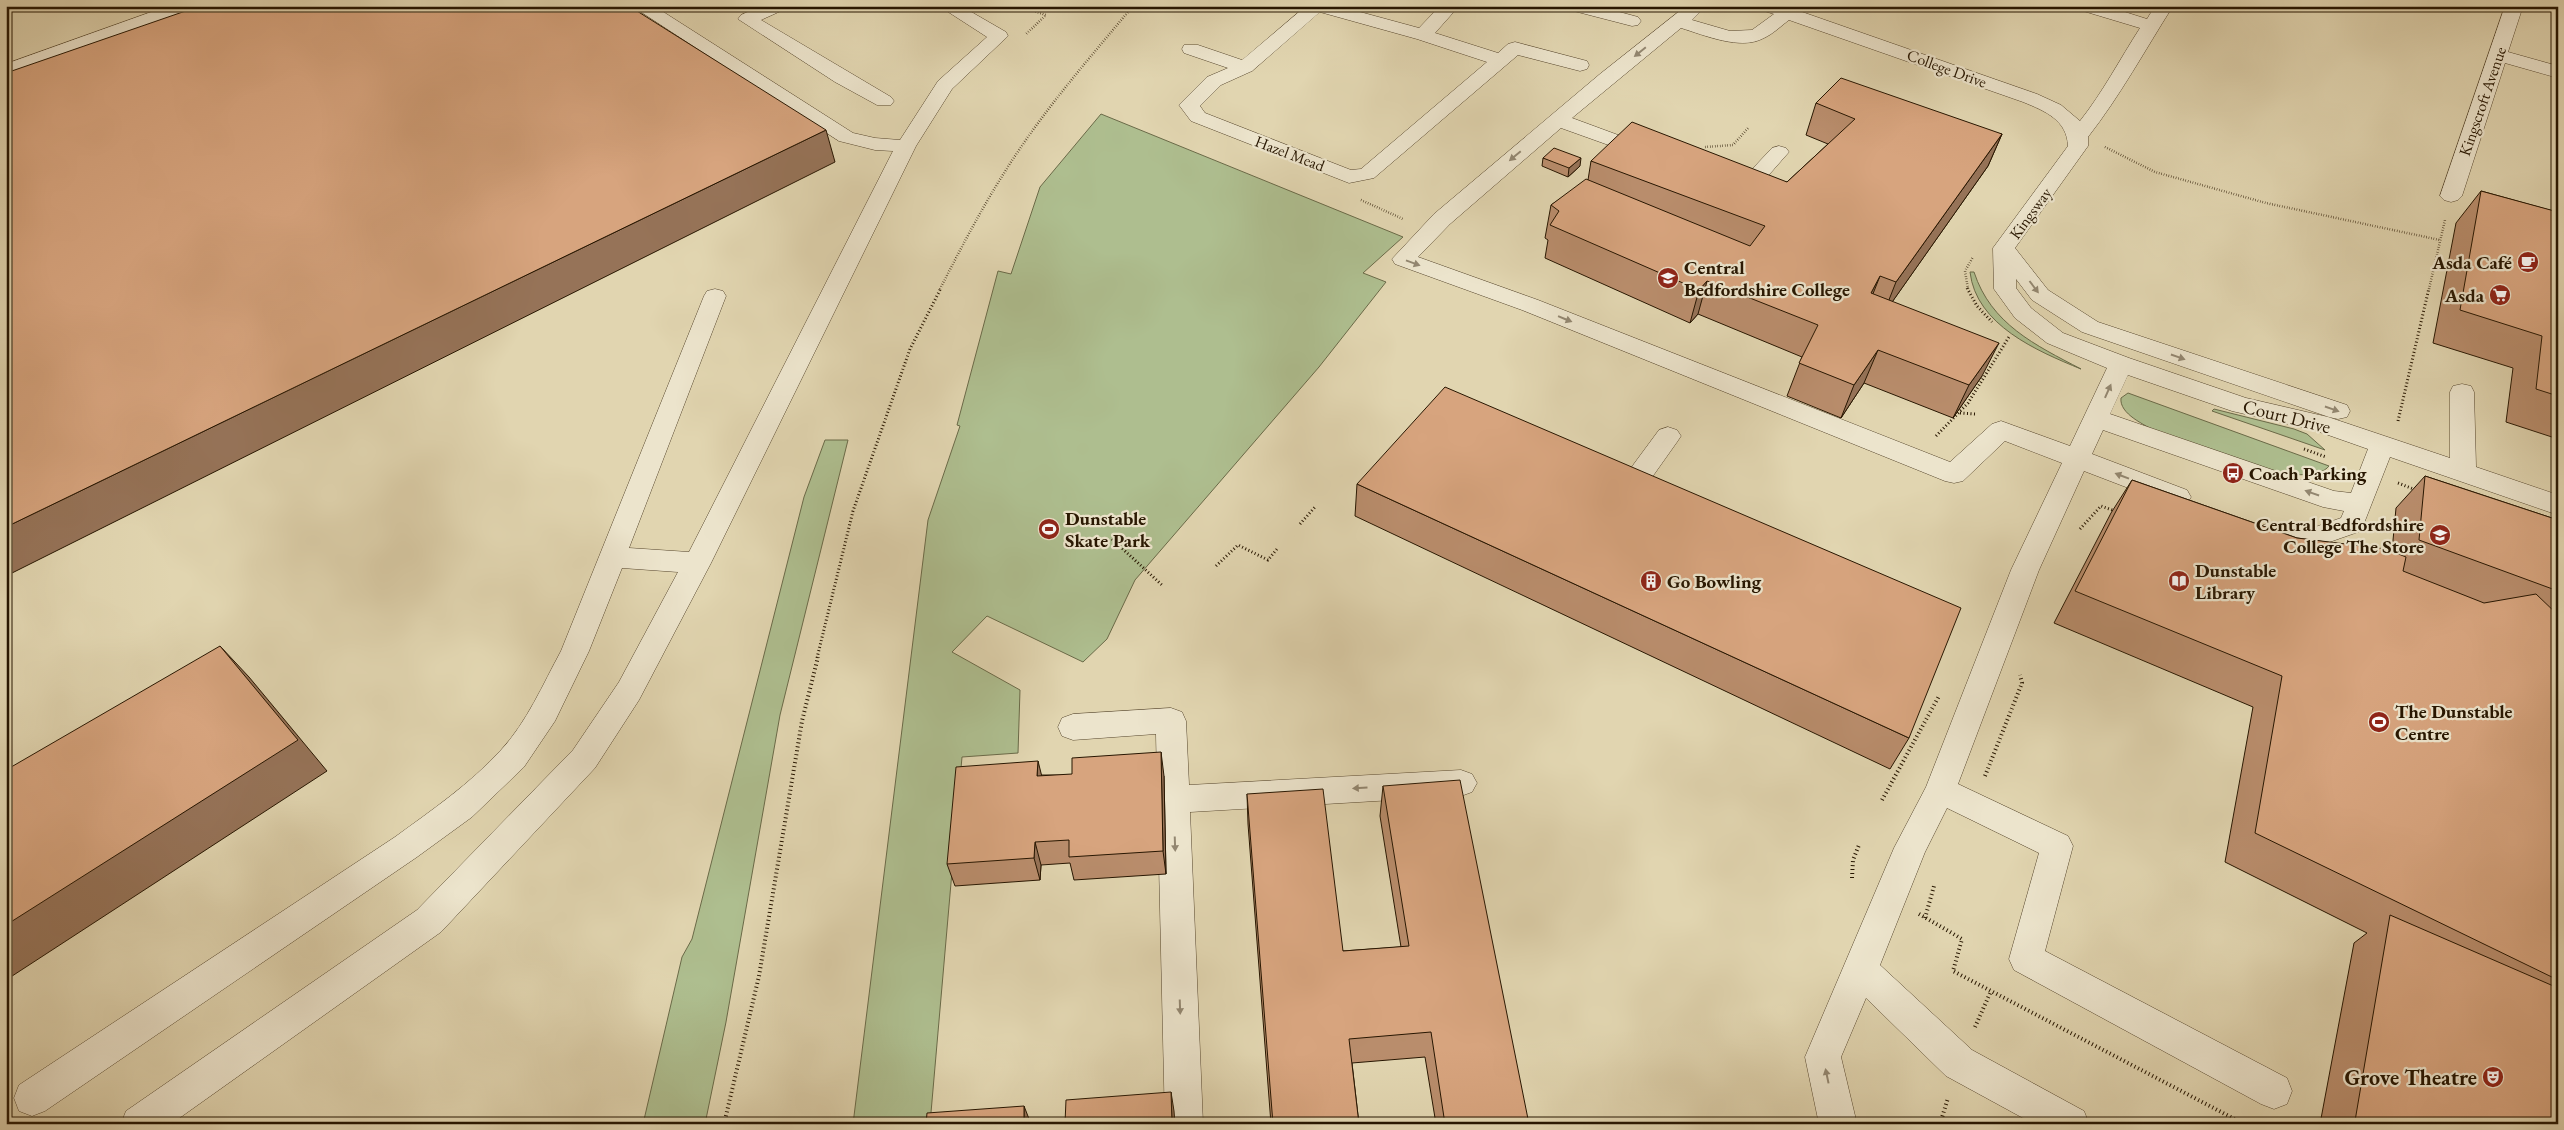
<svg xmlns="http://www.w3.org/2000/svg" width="2564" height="1130" font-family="'EB Garamond',serif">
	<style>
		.green { fill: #aebe8f; stroke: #6a6a48 }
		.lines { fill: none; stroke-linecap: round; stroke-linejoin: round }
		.minor-casing { stroke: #56462d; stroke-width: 1 }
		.path-far2 { stroke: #271601; stroke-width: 2.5; stroke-dasharray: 0.5 2; stroke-linecap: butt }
		.path-far1 { stroke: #271601; stroke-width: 3; stroke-dasharray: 1 2.5; stroke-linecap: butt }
		.path { stroke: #271601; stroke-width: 4; stroke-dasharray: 1 3; stroke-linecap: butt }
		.minor { fill: #ece4cc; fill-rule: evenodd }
		.wall { fill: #b98d6c; stroke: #271601 }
		.shaded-wall { fill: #967358; stroke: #271601 }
		.building { fill: #d7a47e; stroke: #271601 }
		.oneway { fill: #938771 }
		.labels { text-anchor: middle; stroke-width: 4.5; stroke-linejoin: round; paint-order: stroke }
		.far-street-label { font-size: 16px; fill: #271601; stroke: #ece4cc }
		.poi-label { font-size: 19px; font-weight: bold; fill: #271601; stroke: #ece4cc; text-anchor: start }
		.street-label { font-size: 19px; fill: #271601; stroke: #ece4cc }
		.near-poi-label { font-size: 22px; font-weight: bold; fill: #271601; stroke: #ece4cc; text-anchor: end }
	</style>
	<rect width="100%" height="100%" fill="#e1d5b0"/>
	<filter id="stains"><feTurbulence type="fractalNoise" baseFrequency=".004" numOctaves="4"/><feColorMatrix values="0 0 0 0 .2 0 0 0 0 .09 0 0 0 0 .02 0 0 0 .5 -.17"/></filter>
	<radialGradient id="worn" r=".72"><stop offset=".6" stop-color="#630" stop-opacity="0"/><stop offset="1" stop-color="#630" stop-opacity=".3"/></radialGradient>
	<g class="green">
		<polygon points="1101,114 1403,237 1363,273 1386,282 1319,367 1135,580 1107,639 1083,662 987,616 952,652 1020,690 1018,753 962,757 930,1124 853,1124 928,520 960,426 957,425 998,271 1011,274 1040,187"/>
		<path d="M1970,272H1974C1991,324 2035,345 2081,369C2037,351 1976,325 1970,272Z"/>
		<path d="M2128,393L2329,466C2320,478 2289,475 2277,472C2236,462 2196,445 2157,432C2145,425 2119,414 2121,398Z"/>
		<polygon points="2214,409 2294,429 2307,434 2325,450 2212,411"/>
		<polygon points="825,440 848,440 780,715 726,1022 705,1124 643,1124 682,957 692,939 804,497"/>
	</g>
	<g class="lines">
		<g class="minor-casing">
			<g id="minor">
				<polygon points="168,6 195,6 192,10 6,76 6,64"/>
				<path d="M632,6H654L853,133L875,138L900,140L938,81L987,37L939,6H961L1006,32L1008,36L952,89L916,146L711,563L639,700L595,768L441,932L171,1124H121L126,1111L417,910L573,750L619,682L678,572L622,568L589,651L555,721L524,767L472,817L417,857L45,1111L32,1116L19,1111L14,1098L19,1085L395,837C432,810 470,784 501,750C527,722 543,684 561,651L704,296L707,291L715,289L723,291L726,296L629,548L689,552L893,151L875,150L839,141Z"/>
				<polygon points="761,6 786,6 783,10 761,20 891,97 894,101 891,105 877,105 835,82 738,19 741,15"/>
				<path d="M1306,6H1338L1419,28L1440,6H1459L1435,33L1498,53L1508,44L1515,42L1587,61L1589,65L1587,69L1580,71L1518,55L1374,178L1349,183L1191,121L1179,105L1207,77L1228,68L1184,53L1182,49L1184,45H1198L1242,60ZM1320,12L1417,39L1487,62L1361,169L1351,170L1205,113L1200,106L1221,85L1252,71Z"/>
				<polygon points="1567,6 1597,6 1638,17 1641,21 1638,25 1632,26 1570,10"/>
				<path d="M1686,6H1701L1703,9L1692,20L1730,31L1752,30L1774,14L1761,10L1758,6H1785L2037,94L2061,105L2080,121C2103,92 2120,59 2140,28L2080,10L2077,6H2106L2147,19L2155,6H2173C2145,50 2120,96 2088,137V146L2015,248L2048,290L2098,322L2347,405L2350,411L2347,417L2338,419L2329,417L2082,332L2032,300L2016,279V288L2031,308L2063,333L2129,358L2246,398L2328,417L2450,458V392L2453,386L2462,384L2471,386L2474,392L2476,467L2558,495V515L2390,457L2361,531L2301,552L2263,539L2260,532L2263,525L2273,522L2301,532L2341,518L2344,511L2323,507L2103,430L2092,454L2187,490L2191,497L2187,504L2178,507L2084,471L2039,570L1958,784L2068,836L2073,846L2045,951L2287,1078L2292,1091L2287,1104L2274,1109L2261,1104L2014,970L2009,959L2039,853L1947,808L1925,852L1880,965L1972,1050L2084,1111L2089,1124H2034L1946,1076L1866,998L1841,1057L1857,1124H1819L1805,1057L1894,848L1926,787L2011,570L2062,463L2005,441L1963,481L1954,483L1945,481L1522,310L1395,264L1392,259L1434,214L1600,74ZM1789,20L2023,102C2045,111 2067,120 2068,146L1993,248L1994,289L2015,318L2047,343L2107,368L2070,446L2001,421L1992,424L1950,462L1538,300L1418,257L1450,224L1561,128L1642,157H1656L1659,153L1656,149L1572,118L1681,28C1704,35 1741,51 1764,38C1773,34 1781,26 1789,20ZM2128,375L2232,411L2314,430L2368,449L2351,493L2334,491L2110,414Z"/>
				<polygon points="2505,6 2523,6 2508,52 2558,66 2558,78 2505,63 2462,196 2458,200 2451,202 2444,200 2440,196"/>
				<path d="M1779,146L1786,148L1789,152L1753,193C1743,196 1727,192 1721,183L1724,179L1731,177L1742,180L1772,148Z"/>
				<polygon points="1668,427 1677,430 1681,436 1677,442 1643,490 1634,492 1625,490 1621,483 1625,476 1659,430"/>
				<polygon points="1171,708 1182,712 1186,721 1189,785 1461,770 1472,774 1477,783 1472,792 1461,796 1190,812 1203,1124 1165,1124 1156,734 1073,740 1062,736 1058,727 1062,718 1073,714"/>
			</g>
		</g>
		<g class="path-far2">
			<polyline points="1019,6 1046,15 1025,35"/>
			<polyline points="1705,147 1733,145 1749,127"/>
			<polyline points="2105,147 2155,172 2266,203 2440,240"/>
			<polyline points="1361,200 1403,219"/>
			<path d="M940,289C963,244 987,198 1015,156C1050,103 1092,55 1133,6"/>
			<polyline points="1968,289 1965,271 1973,257"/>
			<polyline points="2429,289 2445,220"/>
		</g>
		<g class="path-far1">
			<polyline points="1967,288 1977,306 1992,322"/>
			<polyline points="1960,413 1975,414"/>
			<polyline points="2398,421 2429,288"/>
			<polyline points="1936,436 1968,403 2009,337"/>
			<polyline points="2304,449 2326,457"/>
			<polyline points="2398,483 2416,490"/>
			<polyline points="1300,524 1315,507"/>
			<polyline points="2080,529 2101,506 2115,511"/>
			<polyline points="1112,539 1163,586"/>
			<polyline points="1216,566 1238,545 1268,560 1277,549"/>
			<polyline points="817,658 853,511 910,349 941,288"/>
		</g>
		<g class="path">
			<polyline points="1985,776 2022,683 2020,675"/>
			<polyline points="1882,800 1939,696"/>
			<polyline points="1852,878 1853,860 1859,845"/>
			<polyline points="1919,914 1962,939 1953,971 2244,1124"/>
			<polyline points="1925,918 1934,886"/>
			<polyline points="1975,1027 1991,991"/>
			<polyline points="724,1124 759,976 802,721 818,657"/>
			<polyline points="1940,1124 1948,1098"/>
		</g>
		<use href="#minor" class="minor"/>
	</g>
	<g class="wall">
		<polygon points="1816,103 2002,134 1988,166 1892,302 1982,376 1953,418 1864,383 1841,418 1787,396 1802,357 1698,314 1690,323 1545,258 1548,240 1545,238 1551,205 1588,180 1591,161 1787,182 1828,144 1806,135"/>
		<polygon points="1543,158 1580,166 1568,177 1542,166"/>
		<polygon points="2481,191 2553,211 2558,205 2558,439 2506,422 2513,368 2433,343 2456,223"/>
		<polygon points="2425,476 2558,520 2558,1124 2320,1124 2354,943 2367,933 2225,862 2253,707 2054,623 2111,513 2132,480 2297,538 2392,551 2396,508"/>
		<polygon points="1357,484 1909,738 1890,769 1355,516"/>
		<polygon points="1041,775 1164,776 1166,874 1074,880 1070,863 1041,865 1040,880 955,886 947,864"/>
		<polygon points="1383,786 1529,1124 1436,1124 1425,1057 1352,1063 1359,1124 1271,1124 1248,824 1247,794 1343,951 1401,947 1380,816"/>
	</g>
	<g class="shaded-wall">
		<polygon points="826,130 835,162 6,576 6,527"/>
		<polygon points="2002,134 1988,166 1883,315 1896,282"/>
		<polygon points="1581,158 1580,166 1568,177 1569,168"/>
		<polygon points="1880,276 1867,309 1871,293"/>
		<polygon points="1707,281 1698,314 1690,323 1699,290"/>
		<polygon points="1999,343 1982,376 1953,418 1969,385"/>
		<polygon points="1878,350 1864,383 1841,418 1854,385"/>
		<polygon points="220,646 249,677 327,771 6,980 6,925"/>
		<polygon points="1161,752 1164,776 1166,874 1163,851"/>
		<polygon points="1038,761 1044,785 1037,776"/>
		<polygon points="1035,842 1041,865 1040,880 1034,858"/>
		<polygon points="1171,1092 1174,1111 1175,1124 1172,1124"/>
		<polygon points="1024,1106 1031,1124 1024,1124"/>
	</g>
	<g class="building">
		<polygon points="200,6 629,6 826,130 6,527 6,73"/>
		<polygon points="1841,78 2002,134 1896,282 1880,276 1871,293 1999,343 1969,385 1878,350 1854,385 1799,363 1818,325 1707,281 1699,290 1550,225 1559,211 1551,205 1586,179 1750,246 1765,226 1591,161 1632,122 1787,182 1855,119 1816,103"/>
		<polygon points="1554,148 1581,158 1569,168 1543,158"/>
		<polygon points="2481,191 2558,212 2558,396 2536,389 2542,336 2460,310"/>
		<polygon points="1445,387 1961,608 1909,738 1357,484"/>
		<polygon points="2425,476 2558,520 2558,591 2419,540"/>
		<polygon points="2132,480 2297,538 2386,549 2406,557 2403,571 2484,603 2536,594 2558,615 2558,980 2255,833 2282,676 2075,591"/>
		<polygon points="220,646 298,740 6,925 6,770"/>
		<polygon points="1161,752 1163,851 1069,857 1069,840 1035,842 1034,858 947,864 956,767 1038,761 1037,776 1072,774 1072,758"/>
		<polygon points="1460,780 1529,1124 1445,1124 1431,1032 1349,1039 1359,1124 1273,1124 1247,794 1323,789 1343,951 1409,946 1383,786"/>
		<polygon points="2390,915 2558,988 2558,1124 2359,1124 2355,1121"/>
		<polygon points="1171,1092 1172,1124 1055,1124 1065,1123 1066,1100"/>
		<polygon points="1024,1106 1024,1124 926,1124 927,1113"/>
	</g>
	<defs><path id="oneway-solid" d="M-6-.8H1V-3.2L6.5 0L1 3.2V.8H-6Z" transform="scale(1.25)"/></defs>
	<g class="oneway">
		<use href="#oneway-solid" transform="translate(1640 52) rotate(141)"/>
		<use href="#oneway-solid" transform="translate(1515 156) rotate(140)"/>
		<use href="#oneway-solid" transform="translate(1413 263) rotate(20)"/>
		<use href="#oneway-solid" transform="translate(2034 287) rotate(53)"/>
		<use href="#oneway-solid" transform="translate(1565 319) rotate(22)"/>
		<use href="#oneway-solid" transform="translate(2178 357) rotate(19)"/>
		<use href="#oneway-solid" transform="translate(2108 391) rotate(-66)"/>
		<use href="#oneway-solid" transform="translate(2332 409) rotate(19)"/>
		<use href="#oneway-solid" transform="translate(2122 476) rotate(-159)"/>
		<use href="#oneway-solid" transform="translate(2312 493) rotate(-161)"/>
		<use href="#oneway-solid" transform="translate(1360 788) rotate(177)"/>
		<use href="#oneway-solid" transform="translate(1175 844) rotate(88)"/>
		<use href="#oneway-solid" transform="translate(1180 1007) rotate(88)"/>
		<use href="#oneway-solid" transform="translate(1827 1076) rotate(-102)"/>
	</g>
	<defs>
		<g id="cafe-disc" transform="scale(1.125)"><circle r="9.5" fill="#8f2418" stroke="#ece4cc"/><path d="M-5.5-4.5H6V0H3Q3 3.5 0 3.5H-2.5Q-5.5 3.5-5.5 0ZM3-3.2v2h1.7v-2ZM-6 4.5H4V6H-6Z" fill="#fff"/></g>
		<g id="university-disc" transform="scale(1.125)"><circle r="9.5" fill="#8f2418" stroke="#ece4cc"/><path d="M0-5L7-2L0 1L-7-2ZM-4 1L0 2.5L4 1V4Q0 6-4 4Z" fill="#fff"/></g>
		<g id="supermarket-disc" transform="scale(1.125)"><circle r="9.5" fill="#8f2418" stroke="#ece4cc"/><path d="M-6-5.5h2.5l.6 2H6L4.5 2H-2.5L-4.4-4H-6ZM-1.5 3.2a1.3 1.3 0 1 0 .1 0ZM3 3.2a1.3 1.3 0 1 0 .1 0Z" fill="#fff"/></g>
		<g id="bus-disc" transform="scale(1.125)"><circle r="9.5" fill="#8f2418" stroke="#ece4cc"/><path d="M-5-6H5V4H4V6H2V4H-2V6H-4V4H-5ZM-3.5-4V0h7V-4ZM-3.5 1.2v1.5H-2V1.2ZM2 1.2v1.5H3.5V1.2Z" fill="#fff"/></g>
		<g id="stadium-disc" transform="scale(1.125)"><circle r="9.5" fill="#8f2418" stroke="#ece4cc"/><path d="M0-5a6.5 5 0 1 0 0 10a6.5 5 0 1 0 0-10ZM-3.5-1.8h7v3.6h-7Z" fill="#fff"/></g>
		<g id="building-disc" transform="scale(1.125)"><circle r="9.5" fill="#8f2418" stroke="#ece4cc"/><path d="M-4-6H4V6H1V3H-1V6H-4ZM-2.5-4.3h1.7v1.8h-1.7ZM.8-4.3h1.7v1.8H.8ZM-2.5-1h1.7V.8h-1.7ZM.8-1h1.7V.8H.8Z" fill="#fff"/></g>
		<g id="library-disc" transform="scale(1.125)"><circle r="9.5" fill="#8f2418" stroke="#ece4cc"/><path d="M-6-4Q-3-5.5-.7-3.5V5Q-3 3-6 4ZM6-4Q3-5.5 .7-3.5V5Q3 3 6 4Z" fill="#fff"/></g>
		<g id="theatre-disc" transform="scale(1.125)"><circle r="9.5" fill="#8f2418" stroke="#ece4cc"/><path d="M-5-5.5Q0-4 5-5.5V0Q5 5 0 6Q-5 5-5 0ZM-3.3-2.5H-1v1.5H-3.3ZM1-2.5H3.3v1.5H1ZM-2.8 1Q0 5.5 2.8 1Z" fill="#fff"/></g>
	</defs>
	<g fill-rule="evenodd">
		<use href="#cafe-disc" x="2528" y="262"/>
		<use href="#university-disc" x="1668" y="278"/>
		<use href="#supermarket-disc" x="2500" y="295"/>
		<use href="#bus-disc" x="2233" y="473"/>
		<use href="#stadium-disc" x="1049" y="529"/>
		<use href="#university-disc" x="2440" y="535"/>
		<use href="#building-disc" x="1651" y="581"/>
		<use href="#library-disc" x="2179" y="581"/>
		<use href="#stadium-disc" x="2379" y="722"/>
		<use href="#theatre-disc" x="2493" y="1077"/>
	</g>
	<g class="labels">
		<g class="far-street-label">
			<text transform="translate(1947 68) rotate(20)" y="6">College Drive</text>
			<text transform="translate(2482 101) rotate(-71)" y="6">Kingscroft Avenue</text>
			<text transform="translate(1290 153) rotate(21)" y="6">Hazel Mead</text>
			<text transform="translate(2030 213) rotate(-54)" y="6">Kingsway</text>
		</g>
		<g class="poi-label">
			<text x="2512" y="269" text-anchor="end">Asda Café</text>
			<text x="1684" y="274">Central<tspan x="1684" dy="22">Bedfordshire College</tspan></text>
			<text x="2484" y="302" text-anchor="end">Asda</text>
			<text x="2249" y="480">Coach Parking</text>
			<text x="1065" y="525">Dunstable<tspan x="1065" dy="22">Skate Park</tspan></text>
			<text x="2424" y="531" text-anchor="end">Central Bedfordshire<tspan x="2424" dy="22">College The Store</tspan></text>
			<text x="2195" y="577">Dunstable<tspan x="2195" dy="22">Library</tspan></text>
			<text x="1667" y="588">Go Bowling</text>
			<text x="2395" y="718">The Dunstable<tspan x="2395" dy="22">Centre</tspan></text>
		</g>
		<g class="street-label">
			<text transform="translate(2287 416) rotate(14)" y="7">Court Drive</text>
		</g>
		<g class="near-poi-label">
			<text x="2477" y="1085">Grove Theatre</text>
		</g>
	</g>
	<rect width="2564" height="1130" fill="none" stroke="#e1d5b0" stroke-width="25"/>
	<rect x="8" y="8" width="2549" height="1115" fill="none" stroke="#271601" stroke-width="2.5"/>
	<rect x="12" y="12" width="2539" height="1105" fill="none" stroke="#271601"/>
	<rect width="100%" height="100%" filter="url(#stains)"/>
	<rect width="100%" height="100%" fill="url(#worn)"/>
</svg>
